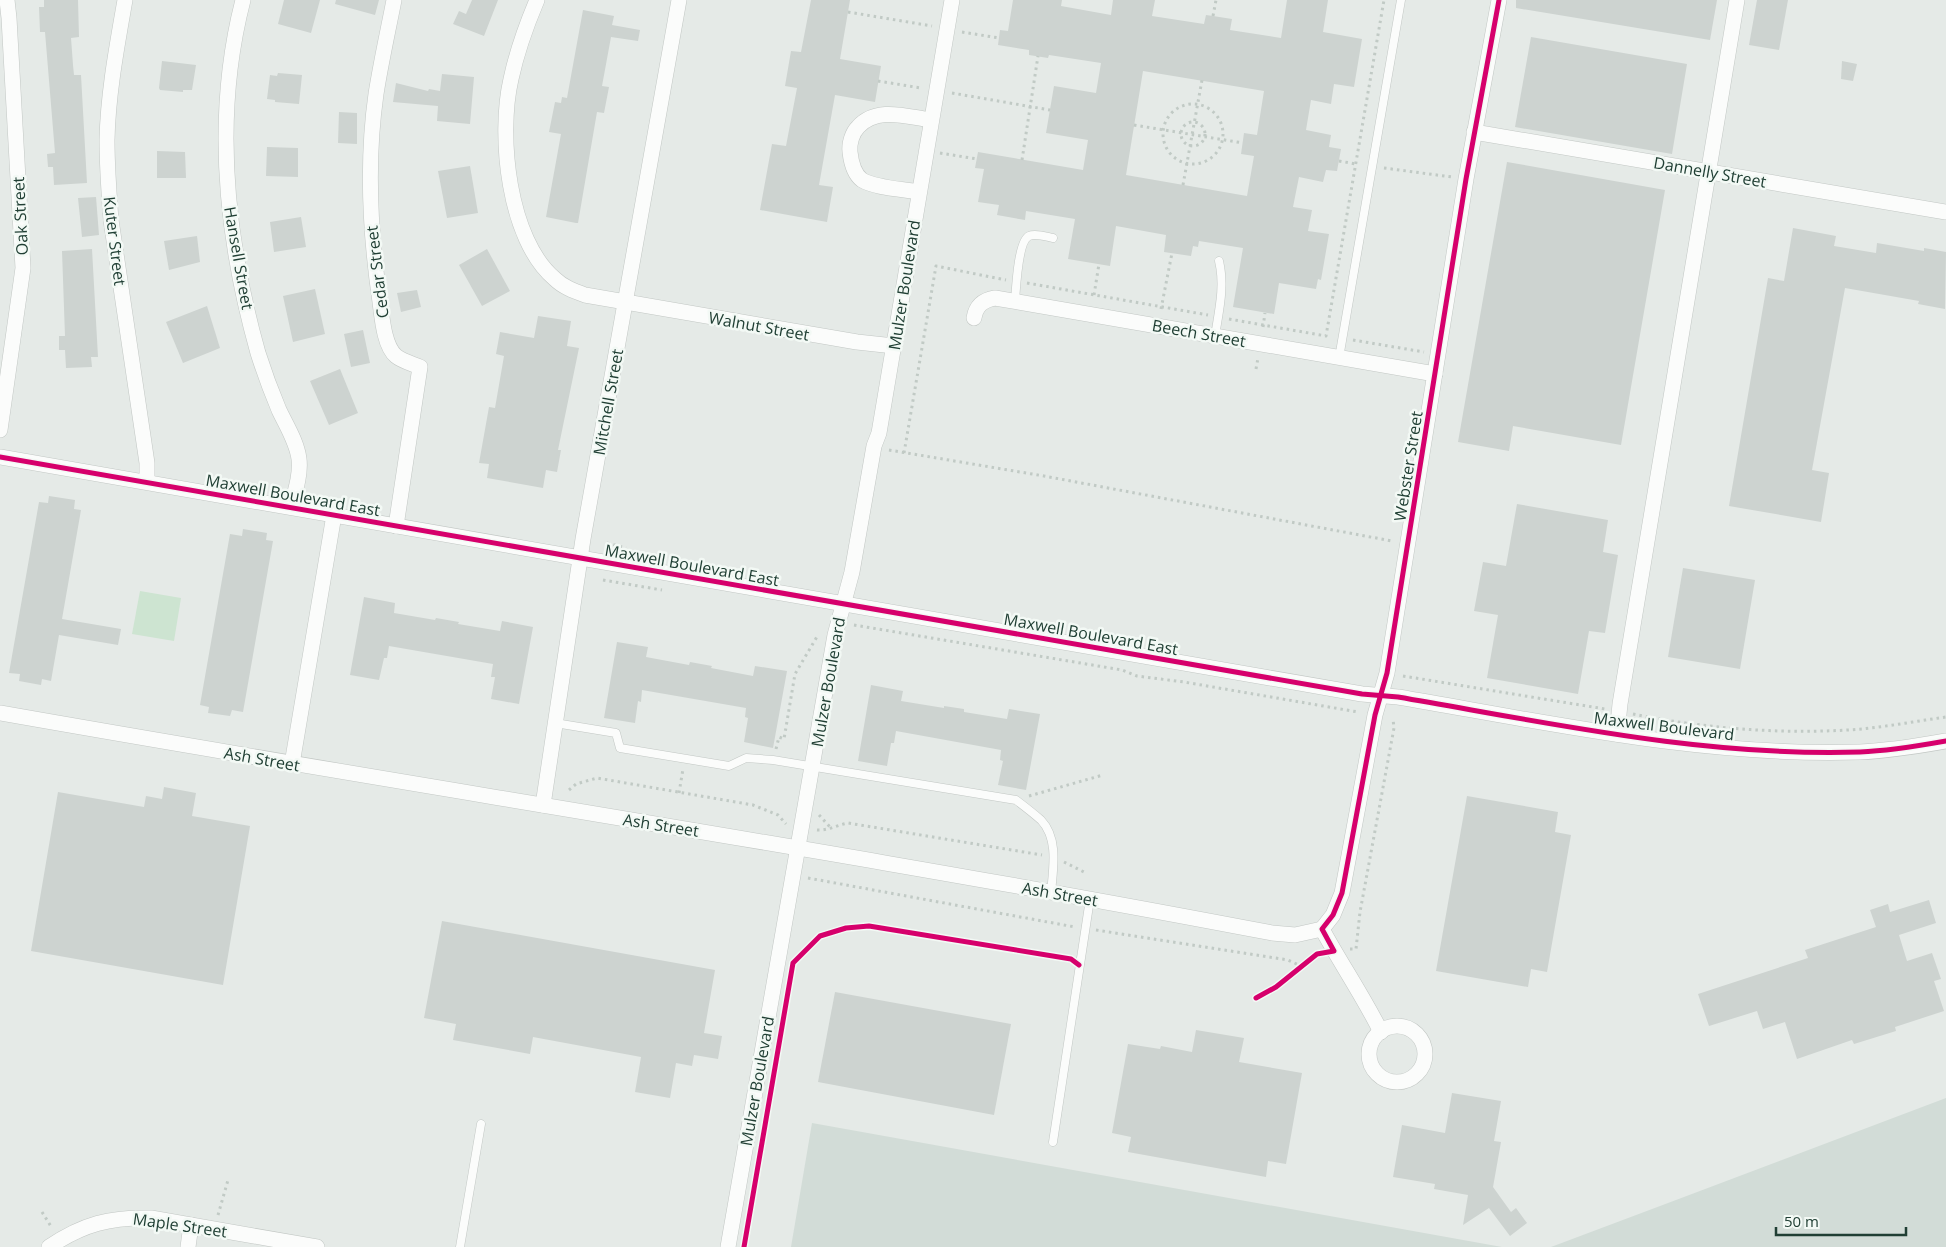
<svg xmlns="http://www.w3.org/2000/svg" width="1946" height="1247" font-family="'Open Sans',sans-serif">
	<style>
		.built { fill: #d2dcd7 }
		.green { fill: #cde4d1 }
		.building { fill: #cdd3d0; fill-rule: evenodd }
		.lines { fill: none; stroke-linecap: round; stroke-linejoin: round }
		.lane-casing { stroke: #c2c7c4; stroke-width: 9 }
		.street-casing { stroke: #c2c7c4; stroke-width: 16 }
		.path { stroke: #c1cac5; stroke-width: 3; stroke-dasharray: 2.5 4; stroke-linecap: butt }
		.lane { stroke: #fbfcfb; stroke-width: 8 }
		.street { stroke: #fbfcfb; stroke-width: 15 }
		.cycleway-casing { stroke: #f3f9f5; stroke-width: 8 }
		.cycleway { stroke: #d6006c; stroke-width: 5 }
		.labels { text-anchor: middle; stroke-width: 5; stroke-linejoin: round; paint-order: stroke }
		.street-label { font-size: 16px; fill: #203f34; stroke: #f3f9f5 }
	</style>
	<rect width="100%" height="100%" fill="#e5eae7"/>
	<g class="built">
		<polygon points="1946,1098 1946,1247 1551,1247 1676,1200"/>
		<polygon points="812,1123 1502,1247 791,1247"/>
	</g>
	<polygon class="green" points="140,591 181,598 174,641 132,634"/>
	<g class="building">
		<polygon points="44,0 78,0 79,37 71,38 73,65 74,75 81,75 87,183 54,185 53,167 48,167 47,154 55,153 45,32 40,32 39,7 44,7"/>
		<polygon points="284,0 320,0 311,33 278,24"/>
		<polygon points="336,0 379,0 375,15 335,4"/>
		<polygon points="472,0 498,0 484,36 453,24 459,11 466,14"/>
		<polygon points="811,0 850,0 840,59 881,66 875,102 835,95 819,185 833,187 827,222 760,210 772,144 786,146 797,88 785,86 791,51 801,52"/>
		<path d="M1013,0H1062L1061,6L1111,15L1113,0H1155L1152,16L1204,24L1206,15L1213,16L1232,19L1230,30L1281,38L1287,0H1328L1323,32L1362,39L1354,87L1334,84L1331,104L1311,100L1306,130L1331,135L1329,147L1341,149L1337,171L1326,170L1323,182L1299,177L1293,207L1312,210L1308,231L1329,234L1321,280L1318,279L1316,289L1279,283L1274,314L1233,307L1243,248L1199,241L1198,247L1193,246L1191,256L1164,252L1166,235L1116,226L1110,266L1068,259L1075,219L1026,211L1025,220L997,215L999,205L978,202L984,169L975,168L978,152L1083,170L1088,140L1046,133L1054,86L1096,93L1101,63L1049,55L1048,58L1029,55V50L998,45L1000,30L1008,31ZM1143,71L1264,91L1257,135L1244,133L1241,154L1254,156L1247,196L1126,175Z"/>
		<polygon points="1516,0 1717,0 1710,40 1516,8"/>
		<polygon points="1757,0 1788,0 1779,50 1749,45"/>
		<polygon points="583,10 614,16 612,25 640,30 638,41 611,37 602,86 609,87 604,113 597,112 578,223 576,223 546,217 561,134 549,132 555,102 561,103 562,97 567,98"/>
		<polygon points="1531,37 1687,64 1672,154 1515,127"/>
		<polygon points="162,61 196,65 192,90 183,90 183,92 160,90 159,88"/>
		<polygon points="1842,61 1857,64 1853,81 1841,79"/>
		<polygon points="278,73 302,75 299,104 275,102 275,100 267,99 270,75 277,76"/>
		<polygon points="442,74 474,77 470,124 437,121 438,106 393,102 396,83 428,91 429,89 440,91"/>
		<polygon points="339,112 357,113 357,144 338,143"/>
		<polygon points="267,147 298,148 298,177 266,176"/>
		<polygon points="157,151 185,152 186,178 157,178"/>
		<polygon points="1507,162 1665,190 1621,445 1513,426 1509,451 1458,442"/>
		<polygon points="470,166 478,213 447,218 438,171"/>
		<polygon points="96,197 99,235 82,237 78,198"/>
		<polygon points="301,217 306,247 274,252 270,222"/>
		<polygon points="1793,228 1836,236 1834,246 1876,253 1877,243 1924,251 1924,248 1946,252 1945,309 1918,304 1919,301 1845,288 1812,470 1829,473 1821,522 1729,506 1768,278 1784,281"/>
		<polygon points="197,236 200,262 169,270 164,241"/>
		<polygon points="92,249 98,357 91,357 92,367 66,368 65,350 59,350 59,336 65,336 62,251"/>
		<polygon points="487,249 510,291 482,306 459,265"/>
		<polygon points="315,289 325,334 293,342 283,296"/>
		<polygon points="417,290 421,307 401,312 397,293"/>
		<polygon points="207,306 220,348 183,363 166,322"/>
		<polygon points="538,316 571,321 567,346 579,348 558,450 561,450 557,472 546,470 543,488 487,478 489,464 479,463 489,407 495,408 504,356 496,354 500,332 534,338"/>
		<polygon points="363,330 370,363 351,367 344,334"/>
		<polygon points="340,369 358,413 329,425 310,381"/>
		<polygon points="49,496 75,500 74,509 81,510 62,619 121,629 118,645 59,635 51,681 42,679 41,685 19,681 20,674 9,673 39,502 48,503"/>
		<polygon points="1517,504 1608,520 1603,552 1618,555 1605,633 1589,631 1578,694 1487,678 1498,615 1474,611 1483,562 1506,566"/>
		<polygon points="243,529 267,533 266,540 273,541 243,712 232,710 230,716 208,713 209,707 200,705 230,534 242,536"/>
		<polygon points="1683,568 1755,580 1740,669 1668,657"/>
		<polygon points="364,597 395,603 394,613 435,620 436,618 459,622 458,624 500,631 502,621 533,627 519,704 491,699 495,677 491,677 493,664 389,646 387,658 384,658 379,680 350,675"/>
		<polygon points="617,642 648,647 646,657 689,665 690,662 712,666 711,668 753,676 755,666 787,671 773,748 744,742 748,718 745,717 746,708 642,690 641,702 638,701 635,723 604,718"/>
		<polygon points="871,685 903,691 901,701 944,708 944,706 964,709 964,712 1007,719 1009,709 1040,714 1026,790 998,785 1003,761 1000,760 1001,750 896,731 894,743 891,743 887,766 858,761"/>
		<polygon points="164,787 196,793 192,816 250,826 223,985 31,951 58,792 144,807 146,796 162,799"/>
		<polygon points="1467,796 1558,812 1555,832 1571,835 1547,972 1531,969 1528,987 1436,971"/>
		<polygon points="1929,900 1936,923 1899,935 1907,961 1932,953 1941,979 1934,981 1944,1011 1895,1027 1896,1031 1854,1044 1852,1040 1797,1059 1785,1022 1763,1029 1757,1011 1709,1026 1698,994 1808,958 1805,950 1876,927 1870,910 1888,904 1890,912"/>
		<polygon points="442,921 715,970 704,1033 722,1036 718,1059 694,1055 692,1066 676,1063 670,1098 635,1092 641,1057 533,1037 530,1054 453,1040 456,1024 424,1018"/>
		<polygon points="835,992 1011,1024 994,1115 818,1082"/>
		<polygon points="1196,1030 1244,1038 1239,1062 1302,1073 1286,1164 1268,1161 1266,1177 1128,1152 1131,1137 1112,1133 1128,1044 1160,1049 1161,1046 1192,1052"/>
		<polygon points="1452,1093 1501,1101 1494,1141 1501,1142 1493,1187 1511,1212 1516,1208 1527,1223 1510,1236 1489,1208 1463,1225 1468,1195 1434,1189 1435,1184 1393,1177 1402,1125 1445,1133"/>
	</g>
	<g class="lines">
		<g class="lane-casing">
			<g id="lane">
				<path d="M1015,301C1016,289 1018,241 1029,236C1036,233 1047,237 1053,238"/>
				<path d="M1215,336C1219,310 1225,286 1219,261"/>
				<polyline points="1339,358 1401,0"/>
				<path d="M555,723L616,733L620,748L729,766L746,758L773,760L1016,800C1024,806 1033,813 1041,820C1059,839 1053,869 1051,893"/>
				<polyline points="1053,1142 1090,899"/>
				<polyline points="460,1247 481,1124"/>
			</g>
		</g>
		<g class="street-casing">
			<g id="street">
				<path d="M125,0C117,46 108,93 107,140C107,167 109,194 111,220L147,463V481"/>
				<path d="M243,0C213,116 226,239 258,353C264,372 271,391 279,410C286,425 297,442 299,459C301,474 295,492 291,507"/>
				<path d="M394,0C388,31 381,62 376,94C366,164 370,233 380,302C382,317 384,346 396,356C402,361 413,364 420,367L396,526"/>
				<path d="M537,0C526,26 517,51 511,79C498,135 508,240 555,279C563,287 574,291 585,295L857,342L894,346"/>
				<polyline points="1474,132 1946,212"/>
				<path d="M919,192C903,189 875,188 862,180C854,174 851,161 850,152C849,144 852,133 858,127C877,106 907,117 931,120"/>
				<path d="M974,318C976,306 983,300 995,298L1435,374"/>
				<polyline points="0,430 23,268 9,18 7,0"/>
				<path d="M0,457L1362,694L1398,697C1550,723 1705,757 1860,752C1888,751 1918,746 1946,741"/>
				<path d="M0,713C424,788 849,852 1272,933L1295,935L1322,929"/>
				<polyline points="1617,734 1620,704 1737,0"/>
				<polyline points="292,764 334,515"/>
				<polyline points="543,805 583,539 679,0"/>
				<polyline points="1322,929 1333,915 1342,893 1375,715 1387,673 1466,179 1499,0"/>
				<path d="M1322,929C1341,964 1363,996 1381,1032"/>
				<circle cx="1397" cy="1054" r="28"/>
				<path d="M49,1247C83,1224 110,1217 151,1218L317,1247"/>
				<polyline points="188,1247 191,1225"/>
				<polyline points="728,1247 835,635 852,572 874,446 879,433 952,0"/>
			</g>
		</g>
		<g class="path">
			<polyline points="848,12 932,26"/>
			<polyline points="1213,16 1216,0"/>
			<polyline points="962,32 999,38"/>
			<polyline points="878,81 921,88"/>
			<polyline points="952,93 1050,110"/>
			<circle cx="1193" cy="134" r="30"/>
			<circle cx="1193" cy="134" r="12"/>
			<polyline points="1134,125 1243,143"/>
			<polyline points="940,153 977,159"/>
			<polyline points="1022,160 1038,56"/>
			<polyline points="1339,161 1356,164"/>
			<polyline points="1384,168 1452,177"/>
			<polyline points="1183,185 1202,80"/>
			<polyline points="1027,283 1208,315"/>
			<polyline points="1094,295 1099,264"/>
			<polyline points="1161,309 1172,253"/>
			<polyline points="1229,319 1326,336 1384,0"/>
			<polyline points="1263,327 1265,313"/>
			<polyline points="1353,340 1424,352"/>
			<polyline points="1256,369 1258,358"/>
			<polyline points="889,450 1044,476 1392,541"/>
			<polyline points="904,453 936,266 1006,280"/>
			<polyline points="607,543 626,548"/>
			<polyline points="603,580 662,590"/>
			<polyline points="854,625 1122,670 1137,676 1184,682 1358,712"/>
			<polyline points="1403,676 1605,709"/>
			<path d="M1633,714C1707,729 1787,735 1862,729C1890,726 1918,721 1946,717"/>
			<polyline points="776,749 779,737 784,739 795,674 818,635"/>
			<polyline points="569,790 576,784 597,778 753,805 778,815 786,824"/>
			<polyline points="679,793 683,769"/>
			<polyline points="1029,796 1103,775"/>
			<polyline points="819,815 830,827"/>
			<path d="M817,830C827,831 837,825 848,823L1042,855"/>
			<polyline points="1064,862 1086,873"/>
			<polyline points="808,878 1075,927"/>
			<polyline points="1096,930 1288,960 1301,966"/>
			<polyline points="1350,949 1356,949 1360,912 1394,728 1393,719"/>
			<polyline points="42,1212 52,1228"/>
			<polyline points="218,1215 228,1180"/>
		</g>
		<use href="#lane" class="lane"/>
		<use href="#street" class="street"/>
		<g class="cycleway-casing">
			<g id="cycleway">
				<path d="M0,457L1362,694L1398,697C1550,723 1705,757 1860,752C1888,751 1918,746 1946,741"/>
				<polyline points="1256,998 1276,987 1317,954 1334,951 1322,929 1333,915 1342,893 1375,715 1387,673 1466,179 1499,0"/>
				<polyline points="744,1247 793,963 820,936 846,928 869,926 1071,959 1079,965"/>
			</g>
		</g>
		<use href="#cycleway" class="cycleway"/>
	</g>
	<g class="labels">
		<g class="street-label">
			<text transform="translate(1710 172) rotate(10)" y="6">Dannelly Street</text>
			<text transform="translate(20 216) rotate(-93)" y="6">Oak Street</text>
			<text transform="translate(115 241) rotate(83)" y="6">Kuter Street</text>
			<text transform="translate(239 258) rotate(80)" y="6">Hansell Street</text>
			<text transform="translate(377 272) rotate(-97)" y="6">Cedar Street</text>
			<text transform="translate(904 285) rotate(-81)" y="6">Mulzer Boulevard</text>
			<text transform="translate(759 326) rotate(10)" y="6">Walnut Street</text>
			<text transform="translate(1199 333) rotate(10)" y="6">Beech Street</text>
			<text transform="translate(608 402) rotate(-80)" y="6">Mitchell Street</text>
			<text transform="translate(1408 466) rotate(-81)" y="6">Webster Street</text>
			<text transform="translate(293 495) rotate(10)" y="6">Maxwell Boulevard East</text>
			<text transform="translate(692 565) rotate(10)" y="6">Maxwell Boulevard East</text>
			<text transform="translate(1091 634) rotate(10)" y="6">Maxwell Boulevard East</text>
			<text transform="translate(828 682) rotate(-80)" y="6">Mulzer Boulevard</text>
			<text transform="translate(1664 726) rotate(7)" y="6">Maxwell Boulevard</text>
			<text transform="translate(262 759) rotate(10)" y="6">Ash Street</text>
			<text transform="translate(661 825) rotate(9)" y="6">Ash Street</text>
			<text transform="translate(1060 894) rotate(10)" y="6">Ash Street</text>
			<text transform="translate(757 1081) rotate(-80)" y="6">Mulzer Boulevard</text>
			<text transform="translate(180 1225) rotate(8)" y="6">Maple Street</text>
		</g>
	</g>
	<path d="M1776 1227v8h130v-8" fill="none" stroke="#203f34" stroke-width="2.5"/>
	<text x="1784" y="1227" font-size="15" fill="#203f34" stroke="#f3f9f5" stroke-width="4" paint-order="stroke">50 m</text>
</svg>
